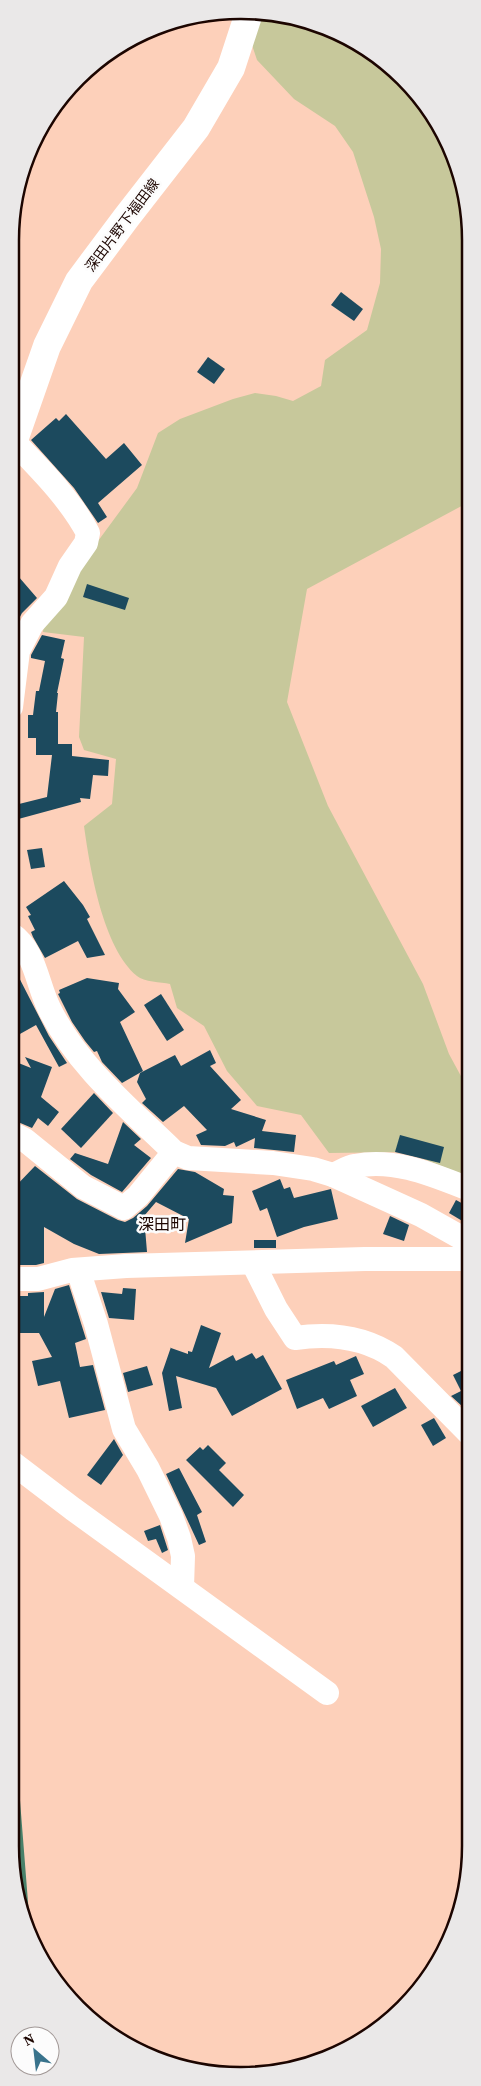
<svg xmlns="http://www.w3.org/2000/svg" width="481" height="2086" font-family="'Source Serif 4','Noto Sans JP',serif">
	<style>
		.green { fill: #c7c89b }
		.lines { fill: none; stroke-linecap: round; stroke-linejoin: round }
		.stream { stroke: #49816a; stroke-width: 5 }
		.building { fill: #1c4a5e }
		.minor { stroke: #fff; stroke-width: 24 }
		.major { stroke: #fff; stroke-width: 28 }
		.labels { text-anchor: middle; stroke-width: 5; stroke-linejoin: round; paint-order: stroke }
		.street-label { font-size: 14px; fill: #1c0500; stroke: #fcfcfc }
		.quarter-label { font-size: 16px; fill: #1c0500; stroke: #fcfcfc }
		.rim { fill: none; stroke: #1c0500; stroke-width: 2.5 }
	</style>
	<rect width="100%" height="100%" fill="#fdd0ba"/>
	<path class="green" d="M271,12L343,34L404,78L447,139L469,211V502L307,589L287,702L328,806L423,984L449,1054L469,1091V1177L406,1152L329,1153L301,1115L257,1106L227,1071L204,1026L177,1008L170,984C161,982 144,982 137,976C103,948 90,869 84,826L112,804L116,759L84,750L79,737L84,637L43,632L44,621L65,586L137,488L158,433L180,419L233,399L255,393L276,396L293,401L321,386L325,360L367,330L380,283L381,249L374,217L353,152L335,126L294,99L257,60L251,42L261,13Z"/>
	<g class="lines">
		<polyline class="stream" points="10,1705 28,1934"/>
	</g>
	<g class="building">
		<polygon points="341,292 363,309 354,321 331,305"/>
		<polygon points="208,357 225,369 214,384 197,372"/>
		<polygon points="66,414 106,459 124,443 142,465 98,503 107,517 98,523 74,488 31,440 56,418 59,421"/>
		<polygon points="12,569 37,598 22,613 11,634"/>
		<polygon points="87,584 129,598 125,610 83,597"/>
		<polygon points="42,635 65,640 61,658 64,659 57,693 58,693 56,712 58,712 58,744 72,744 72,756 109,760 108,776 93,775 90,799 80,798 81,802 11,821 11,806 47,797 52,755 36,755 36,738 28,738 28,715 33,715 36,691 39,691 45,661 31,658 31,655"/>
		<polygon points="42,848 45,867 31,869 27,850"/>
		<polygon points="64,881 83,905 90,917 87,919 105,955 87,958 78,941 45,958 33,937 31,932 35,930 28,916 31,915 26,907"/>
		<polygon points="11,962 49,1036 67,1063 59,1067 36,1025 11,1039"/>
		<polygon points="87,978 119,983 118,989 135,1012 120,1022 143,1071 122,1083 102,1062 97,1051 94,1052 85,1041 72,1022 58,994 60,993 59,990"/>
		<polygon points="161,994 184,1030 167,1041 144,1005"/>
		<polygon points="210,1050 216,1063 210,1066 241,1100 231,1109 266,1120 262,1131 296,1135 294,1152 254,1148 255,1138 236,1147 234,1142 225,1146 201,1145 196,1135 207,1130 184,1106 163,1122 142,1103 146,1099 137,1082 140,1073 175,1055 181,1066"/>
		<polygon points="25,1057 52,1067 41,1097 59,1112 48,1126 38,1118 32,1128 11,1119 11,1060 31,1068"/>
		<polygon points="94,1093 113,1113 81,1148 61,1129"/>
		<polygon points="123,1122 141,1139 134,1145 151,1158 122,1192 91,1175 70,1159 75,1153 108,1164"/>
		<polygon points="400,1135 444,1147 440,1163 395,1152"/>
		<polygon points="35,1166 77,1199 118,1220 125,1222 133,1218 147,1206 178,1169 195,1172 224,1189 223,1195 234,1196 232,1223 185,1243 189,1219 156,1202 144,1216 147,1252 99,1254 74,1244 44,1227 44,1263 36,1265 11,1265 11,1191"/>
		<polygon points="280,1179 284,1189 290,1187 294,1198 331,1189 338,1219 304,1227 277,1237 267,1208 260,1211 252,1191"/>
		<polygon points="456,1200 469,1207 469,1225 449,1213"/>
		<polygon points="390,1216 409,1225 404,1241 383,1234"/>
		<rect x="254" y="1240" width="22" height="8"/>
		<polygon points="69,1285 86,1339 75,1343 80,1367 93,1365 105,1410 69,1418 60,1381 38,1386 32,1361 52,1357 39,1333 20,1333 20,1296 28,1296 28,1293 44,1292 44,1317 55,1289"/>
		<polygon points="123,1288 136,1289 134,1320 109,1318 101,1292 122,1294"/>
		<polygon points="201,1325 221,1333 209,1368 233,1355 236,1361 252,1353 256,1359 263,1355 282,1389 232,1416 216,1388 176,1376 182,1408 169,1411 162,1373 171,1347 171,1348 188,1354 188,1351 192,1352"/>
		<polygon points="356,1356 364,1374 350,1380 357,1396 329,1409 323,1398 297,1409 286,1380 334,1361 336,1365"/>
		<polygon points="147,1366 153,1385 128,1392 123,1373"/>
		<polygon points="465,1369 469,1376 469,1405 463,1407 451,1396 461,1391 453,1375"/>
		<polygon points="395,1388 407,1408 373,1427 361,1406"/>
		<polygon points="434,1418 446,1438 433,1446 421,1425"/>
		<polygon points="114,1439 123,1455 101,1485 87,1475"/>
		<polygon points="208,1445 226,1463 219,1470 244,1495 233,1507 186,1460 200,1447 203,1450"/>
		<polygon points="179,1468 202,1512 197,1515 206,1542 199,1545 166,1474"/>
		<polygon points="160,1525 168,1550 162,1553 156,1539 148,1541 144,1531"/>
	</g>
	<g class="lines">
		<g class="minor">
			<path d="M11,707L18,651L32,624L56,597L70,566L86,543L88,533C70,499 41,470 14,442"/>
			<path d="M11,934C35,950 37,984 49,1008C77,1066 129,1108 174,1152L188,1158L273,1163L313,1169L333,1175L421,1215L469,1242"/>
			<polyline points="11,1133 25,1140 83,1187 124,1208 138,1196 174,1152"/>
			<path d="M333,1175C340,1172 348,1167 355,1166C395,1158 433,1175 469,1189"/>
			<path d="M253,1263L276,1309L295,1338C330,1333 365,1337 394,1357L469,1433"/>
			<polyline points="78,1270 96,1324 124,1429 148,1469 171,1516 179,1538 183,1556 182,1587"/>
			<polyline points="11,1279 38,1279 72,1270 126,1266 365,1259 469,1259"/>
			<polyline points="10,1461 73,1509 327,1693"/>
		</g>
		<polyline class="major" points="12,446 47,346 79,281 126,218 196,128 231,68 249,13"/>
	</g>
	<g class="labels">
		<g class="street-label">
			<text transform="translate(122 225) rotate(-53)" y="5">深田片野下福田線</text>
		</g>
		<g class="quarter-label">
			<text x="162" y="1230">深田町</text>
		</g>
	</g>
	<path d="M0 0H481V2086H0ZM240 19H241A221 221 0 0 1 462 240V1846A221 221 0 0 1 241 2067H240A221 221 0 0 1 19 1846V240A221 221 0 0 1 240 19Z" fill="#eae8e8" fill-rule="evenodd"/>
	<path class="rim" d="M240 19H241A221 221 0 0 1 462 240V1846A221 221 0 0 1 241 2067H240A221 221 0 0 1 19 1846V240A221 221 0 0 1 240 19Z"/>
	<g transform="translate(35 2051) rotate(332)"><circle r="24" fill="#fcfcfc" stroke="#a29997"/>
	<path d="M0-4L9 19L0 12L-9 19Z" fill="#39738c"/>
	<text y="-8" font-size="14" font-weight="bold" text-anchor="middle" fill="#1c0500">N</text>
	</g>
</svg>
